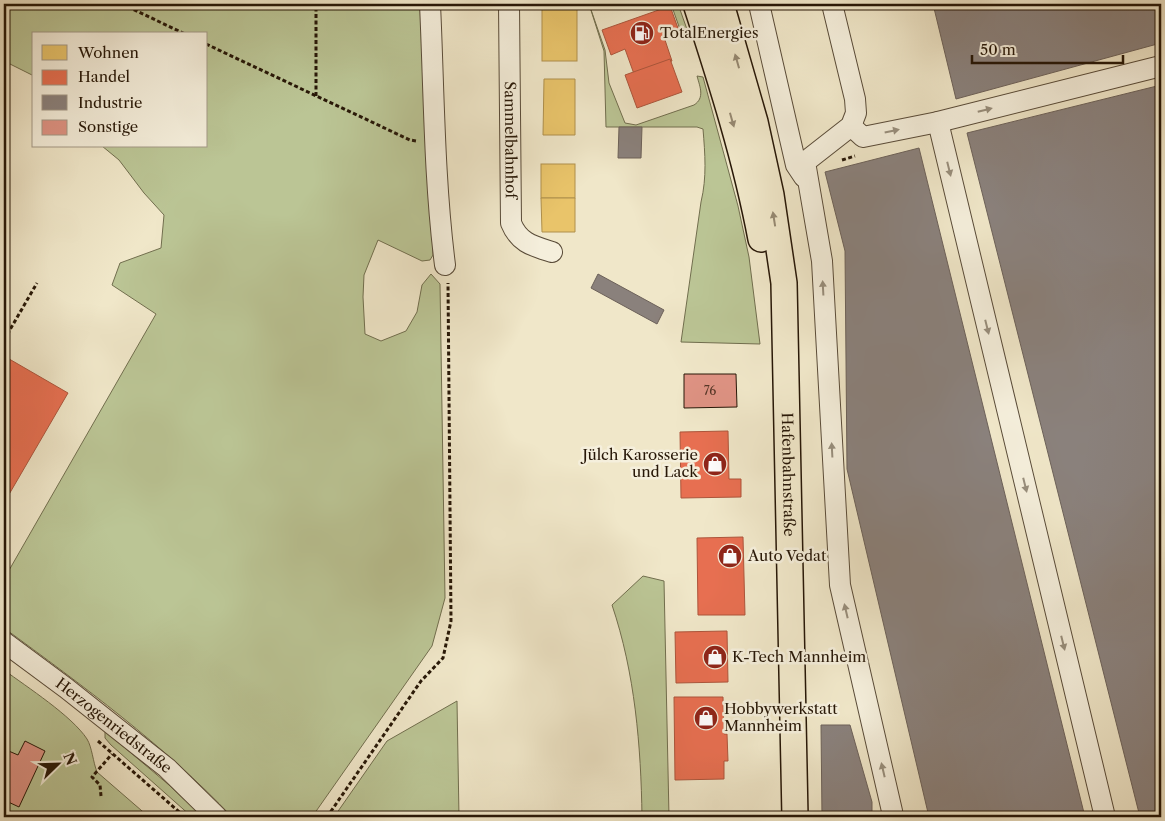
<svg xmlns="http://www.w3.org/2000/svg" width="1165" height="821" font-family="'Libre Caslon Text',serif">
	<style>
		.green { fill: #bbc595; stroke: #716e4e }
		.homes { fill: #e9c46a; stroke: #af904c }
		.shops { fill: #e76f51; stroke: #ad553b }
		.industry { fill: #8a817c; stroke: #6c6159 }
		.building { fill: #df9384; stroke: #271707 }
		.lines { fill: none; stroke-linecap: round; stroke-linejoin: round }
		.minor-casing { stroke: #594b38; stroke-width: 22 }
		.major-casing { stroke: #271707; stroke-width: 28 }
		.path { stroke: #271707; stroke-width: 3; stroke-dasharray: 4 2.5; stroke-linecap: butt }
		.minor { stroke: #f5efdc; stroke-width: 20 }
		.major { stroke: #f0e7c9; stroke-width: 25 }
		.oneway { fill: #968972 }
		.oneway2 { fill: #988e7c }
		.labels { text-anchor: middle; stroke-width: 5; stroke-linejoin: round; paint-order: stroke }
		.number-label { font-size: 12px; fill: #553626 }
		.poi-label { font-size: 15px; fill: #271707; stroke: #f5efdc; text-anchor: start }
		.street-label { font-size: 15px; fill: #271707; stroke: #f5efdc }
	</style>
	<rect width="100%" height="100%" fill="#f0e7c9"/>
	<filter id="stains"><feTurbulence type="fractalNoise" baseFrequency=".004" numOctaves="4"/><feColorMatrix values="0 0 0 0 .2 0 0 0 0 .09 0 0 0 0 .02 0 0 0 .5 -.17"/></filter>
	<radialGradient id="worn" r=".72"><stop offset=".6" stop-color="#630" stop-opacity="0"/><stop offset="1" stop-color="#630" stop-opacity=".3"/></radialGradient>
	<g class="green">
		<path d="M4,4H423L433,255L430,260L422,261L378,240L364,275L363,297L365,334L381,341L406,331L417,312L422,285L431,274L440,284L445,598L432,646L312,817H232C164,745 83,686 4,628V579L156,314L112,285L120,263L161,248L164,215L144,193L119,160L102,146H206V34H34V76L4,61Z"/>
		<path d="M589,4L605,50L609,83L625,123L636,125L694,105C705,98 700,87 697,76L703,77L738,206L749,257L760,344L681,342L701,202C707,177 705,154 703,129L697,127H606L604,51Z"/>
		<polygon points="671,4 678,4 689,35 682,35"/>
		<path d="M643,576L664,581L669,817H642C641,746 635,673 612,605Z"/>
		<path d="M4,670C27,687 72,716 87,739C92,747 93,762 97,772L149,817H4Z"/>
		<polygon points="457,701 459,817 334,817 387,741"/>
		<polygon points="105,731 169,785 203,817 192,817 111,745 105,738"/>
	</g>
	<g class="homes">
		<rect x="542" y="6" width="35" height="55"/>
		<polygon points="544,79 575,79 575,135 543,135"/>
		<rect x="541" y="164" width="34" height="34"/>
		<polygon points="541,198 575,198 575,232 542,232"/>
	</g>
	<g class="shops">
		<polygon points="670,6 679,31 664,37 672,61 634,74 625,49 611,55 602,30"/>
		<polygon points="670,59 682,92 637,108 625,75"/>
		<polygon points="4,356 68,393 4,503"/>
		<polygon points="728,431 729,479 741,479 741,497 681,498 680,432"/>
		<polygon points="743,537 745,615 698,615 697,538"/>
		<polygon points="727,631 728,682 676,683 675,632"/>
		<polygon points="674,697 723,697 724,734 727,734 728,761 724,761 724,779 675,780"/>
	</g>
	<g class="industry">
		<polygon points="933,4 1161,4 1161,43 956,99"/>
		<polygon points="1161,85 1161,817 1140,817 967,133"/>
		<polygon points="619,127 642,127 641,158 618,158"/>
		<polygon points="919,148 1085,817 929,817 847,469 845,251 825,172"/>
		<polygon points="598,274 664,310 657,324 591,288"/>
		<polygon points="821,725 850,725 872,802 872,817 822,817"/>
	</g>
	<g class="building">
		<polygon points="684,374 736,374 737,407 684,408"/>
		<polygon points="25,741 45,751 19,807 4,800 4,749 18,755"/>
	</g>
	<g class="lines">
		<g class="minor-casing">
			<g id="minor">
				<path d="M430,4C434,90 434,179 445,265"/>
				<path id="s1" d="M509,4L511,223C519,243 533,246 552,252"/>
				<polyline points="759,4 796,165 804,177"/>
				<polyline points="832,4 855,99 856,113 851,126 805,162 822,261 840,585 892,811 893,817"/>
				<polyline points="938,122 1105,817"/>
				<polyline points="851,126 863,137 938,122 1161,66"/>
				<path id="s2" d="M4,642L66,688L167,768L217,817"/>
			</g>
		</g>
		<g class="major-casing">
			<g id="major">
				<path d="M696,4C721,81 746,159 761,239"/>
				<path id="s3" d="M721,4L755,122L771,195L784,283L795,817"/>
			</g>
		</g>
		<g class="path">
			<polyline points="122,4 185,34"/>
			<polyline points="206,44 410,140 416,141"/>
			<polyline points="316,96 316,4"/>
			<polyline points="842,160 855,156"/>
			<polyline points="4,340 37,283"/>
			<polyline points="98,741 185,817"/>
			<polyline points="101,796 100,785 92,777 112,754"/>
			<polyline points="327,817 421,681 443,658 451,621 448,283"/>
		</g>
		<use href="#minor" class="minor"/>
		<use href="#major" class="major"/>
	</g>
	<defs><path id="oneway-solid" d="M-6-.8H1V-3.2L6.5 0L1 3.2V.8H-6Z" transform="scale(1.25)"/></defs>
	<g class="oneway">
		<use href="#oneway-solid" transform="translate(737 61) rotate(-106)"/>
		<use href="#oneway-solid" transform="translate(732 120) rotate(74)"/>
		<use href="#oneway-solid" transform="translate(774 219) rotate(-99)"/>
	</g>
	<g class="oneway2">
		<use href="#oneway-solid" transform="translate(985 110) rotate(-14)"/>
		<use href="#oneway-solid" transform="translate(892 131) rotate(-12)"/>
		<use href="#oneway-solid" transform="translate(949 169) rotate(76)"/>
		<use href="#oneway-solid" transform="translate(823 288) rotate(-93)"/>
		<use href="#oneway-solid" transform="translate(987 327) rotate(76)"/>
		<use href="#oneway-solid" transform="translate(832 450) rotate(-93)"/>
		<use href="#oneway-solid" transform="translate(1025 485) rotate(76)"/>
		<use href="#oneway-solid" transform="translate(846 611) rotate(-103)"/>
		<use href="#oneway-solid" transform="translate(1063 643) rotate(76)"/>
		<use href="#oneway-solid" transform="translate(883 770) rotate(-103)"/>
	</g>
	<defs>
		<g id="fuel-disc" transform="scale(1.25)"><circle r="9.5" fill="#8f2418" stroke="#f5efdc"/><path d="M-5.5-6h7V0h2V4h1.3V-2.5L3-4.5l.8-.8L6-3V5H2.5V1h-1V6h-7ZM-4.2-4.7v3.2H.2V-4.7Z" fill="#fff"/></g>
		<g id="shop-disc" transform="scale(1.25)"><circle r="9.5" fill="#8f2418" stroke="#f5efdc"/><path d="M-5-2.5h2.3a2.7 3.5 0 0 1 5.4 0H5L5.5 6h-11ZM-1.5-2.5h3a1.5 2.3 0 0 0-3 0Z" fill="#fff"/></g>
	</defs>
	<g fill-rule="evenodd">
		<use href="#fuel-disc" x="642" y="33"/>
		<use href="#shop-disc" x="715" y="464"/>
		<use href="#shop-disc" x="730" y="556"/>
		<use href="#shop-disc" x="715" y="657"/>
		<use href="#shop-disc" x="706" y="718"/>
	</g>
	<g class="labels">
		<g class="number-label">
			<text x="710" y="395">76</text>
		</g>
		<g class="poi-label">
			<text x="660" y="38">TotalEnergies</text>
			<text x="698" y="460" text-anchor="end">Jülch Karosserie<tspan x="698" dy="17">und Lack</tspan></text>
			<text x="748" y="561">Auto Vedat</text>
			<text x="732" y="662">K-Tech Mannheim</text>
			<text x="724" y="714">Hobbywerkstatt<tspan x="724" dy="17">Mannheim</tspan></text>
		</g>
		<g class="street-label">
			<text dy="5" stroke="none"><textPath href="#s1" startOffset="136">Sammelbahnhof</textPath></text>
			<text dy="5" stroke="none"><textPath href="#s3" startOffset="478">Hafenbahnstraße</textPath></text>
			<text dy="5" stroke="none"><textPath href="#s2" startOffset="138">Herzogenriedstraße</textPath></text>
		</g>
	</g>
	<rect width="1165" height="821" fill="none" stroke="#f0e7c9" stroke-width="20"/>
	<rect x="5" y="5" width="1155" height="811" fill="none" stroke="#271707" stroke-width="2.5"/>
	<rect x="10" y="10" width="1145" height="801" fill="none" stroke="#271707"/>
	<rect x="32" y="32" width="175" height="115" fill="#f5efdc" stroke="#a39987"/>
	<rect x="42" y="45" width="25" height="15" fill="#e9c46a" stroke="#a39987"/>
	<text x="78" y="58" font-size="15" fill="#271707">Wohnen</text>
	<rect x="42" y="70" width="25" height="15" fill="#e76f51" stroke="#a39987"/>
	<text x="78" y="82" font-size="15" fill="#271707">Handel</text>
	<rect x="42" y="95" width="25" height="15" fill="#8a817c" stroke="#a39987"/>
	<text x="78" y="108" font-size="15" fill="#271707">Industrie</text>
	<rect x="42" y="120" width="25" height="15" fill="#df9384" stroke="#a39987"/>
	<text x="78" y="132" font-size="15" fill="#271707">Sonstige</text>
	<g transform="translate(58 764) rotate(67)" stroke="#f5efdc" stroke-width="4" paint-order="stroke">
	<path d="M0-4L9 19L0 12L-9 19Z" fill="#271707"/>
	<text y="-8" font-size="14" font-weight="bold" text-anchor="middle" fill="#271707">N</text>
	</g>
	<path d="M972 55v8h151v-8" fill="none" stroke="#271707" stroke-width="2.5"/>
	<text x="980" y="55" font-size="15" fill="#271707" stroke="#f5efdc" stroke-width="4" paint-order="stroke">50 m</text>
	<rect width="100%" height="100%" filter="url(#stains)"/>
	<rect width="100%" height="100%" fill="url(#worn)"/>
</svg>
